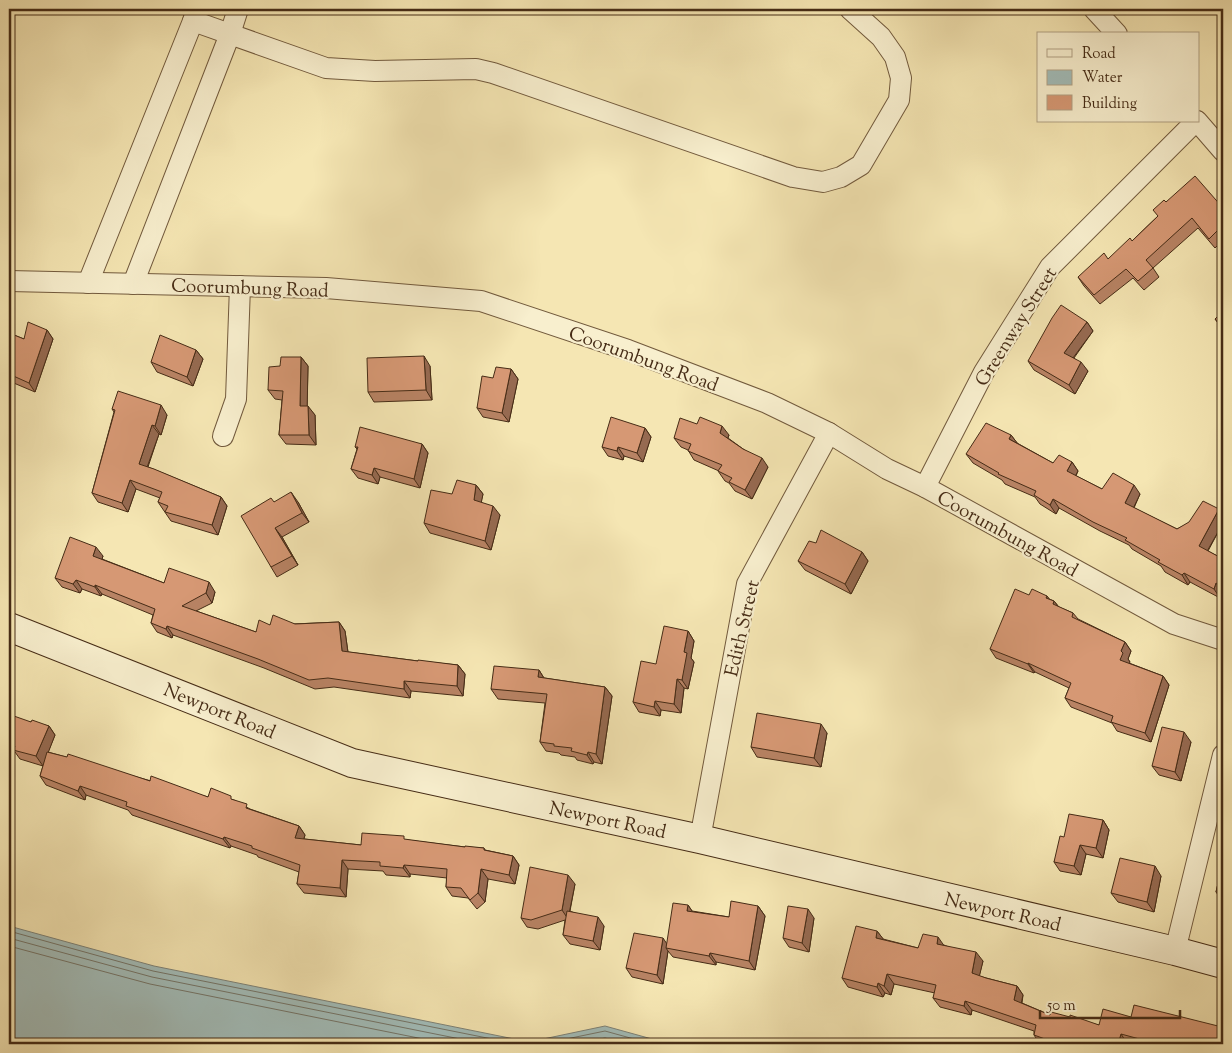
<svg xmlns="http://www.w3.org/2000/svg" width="1232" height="1053" font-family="'Sorts Mill Goudy',serif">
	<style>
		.water { fill: #a2bcb8; stroke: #7d8277 }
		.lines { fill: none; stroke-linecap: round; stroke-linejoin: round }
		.shore { stroke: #747467; stroke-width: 1 }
		.street-casing { stroke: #725a3d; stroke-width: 22 }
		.secondary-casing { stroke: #462c16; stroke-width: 30 }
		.street { stroke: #f8efce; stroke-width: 20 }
		.secondary { stroke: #f8efce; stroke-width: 28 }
		.wall { fill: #b88364; stroke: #462c16 }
		.shaded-wall { fill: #966a51; stroke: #462c16 }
		.building { fill: #d69874; stroke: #462c16 }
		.labels { text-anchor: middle; stroke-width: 4.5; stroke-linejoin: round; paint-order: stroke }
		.street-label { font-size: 19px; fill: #462c16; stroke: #f8efce }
	</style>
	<rect width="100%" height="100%" fill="#f5e6b3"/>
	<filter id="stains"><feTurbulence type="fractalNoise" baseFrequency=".004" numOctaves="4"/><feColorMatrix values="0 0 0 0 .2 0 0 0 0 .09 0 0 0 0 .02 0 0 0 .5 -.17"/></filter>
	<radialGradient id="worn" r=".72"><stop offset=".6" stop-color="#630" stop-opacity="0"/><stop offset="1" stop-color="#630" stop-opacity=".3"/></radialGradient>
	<polygon class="water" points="9,926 154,966 529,1042 605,1026 670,1044 9,1044"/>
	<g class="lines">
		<g class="shore">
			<polyline points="9,931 153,971 517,1044"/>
			<polyline points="9,938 152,977 485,1044"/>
			<polyline points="9,946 150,984 448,1044"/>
			<polyline points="542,1044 605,1031 652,1044"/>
			<polyline points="573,1044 605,1038 629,1044"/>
		</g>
		<g class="street-casing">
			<g id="street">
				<polyline points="1094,9 1117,34"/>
				<polyline points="193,21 326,68 375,71 476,69 493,73 793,177 823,182 841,177 861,165 899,100 901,78 895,57 881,37 850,9"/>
				<polyline points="1197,121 1223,151"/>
				<polyline points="9,281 326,288 481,301 628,350 767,403 829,433 887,469 925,487 1174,624 1223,640"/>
				<polyline points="88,283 193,21 197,9"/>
				<polyline points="133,284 230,34 238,9"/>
				<polyline points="223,436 236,399 240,286"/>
				<polyline points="925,487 984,372 1050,267 1196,121"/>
				<polyline points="700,839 747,584 829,433"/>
				<polyline points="1175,951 1223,755"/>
			</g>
		</g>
		<g class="secondary-casing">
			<polyline id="secondary" points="9,627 352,763 700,839 1175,951 1223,964"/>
		</g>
		<use href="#street" class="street"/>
		<use href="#secondary" class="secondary"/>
	</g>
	<g class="wall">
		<polygon points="1166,202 1223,208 1223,240 1215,248 1198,228 1153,268 1159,277 1144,290 1133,278 1100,304 1084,286 1078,277 1108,259 1132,241 1158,216"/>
		<polygon points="1223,311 1223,330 1215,319"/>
		<polygon points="1087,322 1093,331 1074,358 1088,371 1075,394 1034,370 1028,361"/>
		<polygon points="47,330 53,339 35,392 9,381 9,333 24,339"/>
		<polygon points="196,350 203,359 193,386 157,372 151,362"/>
		<polygon points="301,357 308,366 307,406 315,415 316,445 286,444 279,435 282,400 275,399 268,390 280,366"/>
		<polygon points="430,366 432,400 374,402 368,392"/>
		<polygon points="511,369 518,379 509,422 483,417 477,408 493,378"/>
		<polygon points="112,409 167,415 161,435 159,434 148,467 221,497 227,506 218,535 171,521 158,502 160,498 136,489 128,512 98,502 92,493 114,412"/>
		<polygon points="645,428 651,437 643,462 624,456 623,460 608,456 602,447"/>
		<polygon points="729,435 728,438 768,467 752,499 735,491 729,483 725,481 718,471 719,471 694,460 688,450 681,447 674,438"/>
		<polygon points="1011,435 1017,443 1053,463 1072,462 1078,471 1076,476 1102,489 1140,494 1134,508 1177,529 1219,509 1223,515 1223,523 1208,551 1223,559 1223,593 1220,598 1190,582 1188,585 1165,572 1161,566 1132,549 1129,545 1100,531 1059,508 1056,514 1040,504 1035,497 1005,484 1002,480 973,463 966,454"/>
		<polygon points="422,444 428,453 420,488 380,477 378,484 358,478 351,469 357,449 355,447"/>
		<polygon points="476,485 483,494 481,502 500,515 491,550 430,533 424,523 452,494"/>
		<polygon points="274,502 298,502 309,522 282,537 298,565 277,577 271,567"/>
		<polygon points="816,543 862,552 868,561 851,594 805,570 798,561"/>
		<polygon points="103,556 102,559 164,583 215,592 212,603 196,611 256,632 270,625 339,622 345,631 348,652 418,661 458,665 465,674 463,696 411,691 410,698 334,687 315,689 264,668 173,635 172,638 157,632 151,623 153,615 102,594 101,596 82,589 80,593 62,587 55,578"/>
		<polygon points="1029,595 1047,596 1049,599 1054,601 1059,607 1073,613 1078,619 1125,642 1131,651 1128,659 1130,662 1129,663 1163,676 1169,685 1151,742 1117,731 1112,723 1071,707 1065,698 1069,688 1035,672 1034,673 996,658 990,649"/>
		<polygon points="688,631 694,641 691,658 694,662 688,689 684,688 681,713 661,710 660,716 639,712 633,702 656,664"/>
		<polygon points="539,670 544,678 605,687 612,696 602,764 594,762 593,764 577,760 575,757 561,755 559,753 546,751 540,742 545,703 498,699 491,689"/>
		<polygon points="9,721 31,722 49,726 55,735 48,752 208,797 234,800 250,809 299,826 305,835 304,839 361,845 407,840 465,847 484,848 485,850 513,856 519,865 515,884 488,879 485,902 477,909 468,898 452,896 446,887 447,878 410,874 410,877 386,875 383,871 348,869 346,897 304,893 297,884 299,872 258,857 257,855 231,846 230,848 132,815 128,810 86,795 85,800 46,785 40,776 43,766 20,759 15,752 9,750"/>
		<polygon points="827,733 821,767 757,757 751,747"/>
		<polygon points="1191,742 1181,781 1159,775 1152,766"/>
		<polygon points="1103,820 1109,830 1103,858 1086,854 1081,875 1060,871 1054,862 1064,837"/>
		<polygon points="1223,862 1223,902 1216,892"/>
		<polygon points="1161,876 1154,912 1118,902 1111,893"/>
		<polygon points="575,884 570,911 604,926 600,950 570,944 563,935 565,920 538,929 527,927 521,918"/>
		<polygon points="688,905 692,911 729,917 758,906 765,916 755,970 716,962 716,965 673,957 668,951 663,984 632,977 626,968 667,944"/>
		<polygon points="814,918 809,952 789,947 783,938"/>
		<polygon points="877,931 883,939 918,948 944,945 983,961 979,976 986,978 1017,986 1023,995 1022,1003 1050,1015 1099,1025 1223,1044 1131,1044 1127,1043 1127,1044 1040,1044 1034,1035 1034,1031 972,1010 971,1015 940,1007 933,998 935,993 894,984 891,995 885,993 883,997 848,987 842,978"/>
	</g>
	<g class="shaded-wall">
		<polygon points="1087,322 1093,331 1070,362 1064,353"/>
		<polygon points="47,330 53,339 35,392 29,383"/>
		<polygon points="196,350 203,359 193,386 187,377"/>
		<polygon points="424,356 430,366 432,400 426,390"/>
		<polygon points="301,357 308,366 307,415 300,406"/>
		<polygon points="1081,362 1088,371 1075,394 1069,385"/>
		<polygon points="511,369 518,379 509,422 502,413"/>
		<polygon points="161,405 167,415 161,435 155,426"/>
		<polygon points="308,406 315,415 316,445 309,435"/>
		<polygon points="152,425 159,434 145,473 139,464"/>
		<polygon points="722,426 729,435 726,442 720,433"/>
		<polygon points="645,428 651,437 643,462 637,453"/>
		<polygon points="1011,435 1018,444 1009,439"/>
		<polygon points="422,444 428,453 420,488 414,479"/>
		<polygon points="618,447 624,456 623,460 617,451"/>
		<polygon points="762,458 768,467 752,499 745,490"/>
		<polygon points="1072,462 1078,471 1073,480 1067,471"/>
		<polygon points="374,468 380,477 378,484 372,475"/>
		<polygon points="130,480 136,489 128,512 122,503"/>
		<polygon points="476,485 483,494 480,509 474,500"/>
		<polygon points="1134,485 1140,494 1131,513 1125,503"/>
		<polygon points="291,492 298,502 309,522 302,513"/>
		<polygon points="221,497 227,506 218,535 212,525"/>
		<polygon points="1053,499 1059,508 1056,514 1050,505"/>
		<polygon points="493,506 500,515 491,550 485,541"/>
		<polygon points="1219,509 1223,515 1223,523 1205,555 1199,546"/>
		<polygon points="275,528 282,537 298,565 292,556"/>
		<polygon points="96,547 103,556 100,565 93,556"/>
		<polygon points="862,552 868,561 851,594 845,584"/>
		<polygon points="1184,573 1190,582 1188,585 1182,575"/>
		<polygon points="76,580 82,589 80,593 73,584"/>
		<polygon points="209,582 215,592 212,603 206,593"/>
		<polygon points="1216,583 1223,593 1220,598 1214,589"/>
		<polygon points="95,585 102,594 101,596 95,587"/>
		<polygon points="1047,596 1053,604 1054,601 1061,610 1059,614 1046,598"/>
		<polygon points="339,622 345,631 349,660 342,651"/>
		<polygon points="167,626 173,635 172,638 166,629"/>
		<polygon points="688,631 694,641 691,658 694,662 688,689 682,680 684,652"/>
		<polygon points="1125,642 1131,651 1128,659 1130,662 1127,669 1120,660 1121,651"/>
		<polygon points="1028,663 1035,672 1034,673 1028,664"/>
		<polygon points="458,665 465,674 463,696 457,686"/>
		<polygon points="539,670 545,680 538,677"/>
		<polygon points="1163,676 1169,685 1151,742 1145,733"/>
		<polygon points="677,679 684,688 681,713 674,704"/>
		<polygon points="404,681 411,691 410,698 404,689"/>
		<polygon points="605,687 612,696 602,764 596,754"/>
		<polygon points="655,701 661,710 660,716 654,707"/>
		<polygon points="821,724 827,733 821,767 814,758"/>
		<polygon points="49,726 55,735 43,766 36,756"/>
		<polygon points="1184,732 1191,742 1181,781 1175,772"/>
		<polygon points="588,752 594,762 593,764 587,755"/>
		<polygon points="80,786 86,795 85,800 78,791"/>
		<polygon points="1103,820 1109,830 1103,858 1096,848"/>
		<polygon points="299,826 305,835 301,847 295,838"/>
		<polygon points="224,837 231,846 230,848 223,839"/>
		<polygon points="1080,845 1086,854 1081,875 1074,866"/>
		<polygon points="513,856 519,865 515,884 509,875"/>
		<polygon points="342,860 348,869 346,897 340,888"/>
		<polygon points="404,865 410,874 410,877 403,868"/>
		<polygon points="1155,866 1161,876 1154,912 1147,902"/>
		<polygon points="481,869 488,879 485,902 478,893"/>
		<polygon points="568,875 575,884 568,919 562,910"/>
		<polygon points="688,905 694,914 687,911"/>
		<polygon points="758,906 765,916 755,970 749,961"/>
		<polygon points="808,909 814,918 809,952 802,943"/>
		<polygon points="598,917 604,926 600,950 593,941"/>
		<polygon points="877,931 884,940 876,938"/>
		<polygon points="938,937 945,947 937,944"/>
		<polygon points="663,938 669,947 666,948 668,951 663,984 657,975"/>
		<polygon points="976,952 983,961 978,982 972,973"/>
		<polygon points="710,953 716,962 716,965 709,956"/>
		<polygon points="887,974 894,984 891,995 884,986"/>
		<polygon points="878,983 885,993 883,997 877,987"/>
		<polygon points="1017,986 1023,995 1020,1009 1014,1000"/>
		<polygon points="965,1001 972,1010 971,1015 964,1006"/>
		<polygon points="1121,1034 1127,1043 1127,1044 1118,1044"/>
		<polygon points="1058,1039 1061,1044 1057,1044 1056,1043"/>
	</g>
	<g class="building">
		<polygon points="1195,176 1223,208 1223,225 1209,239 1192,218 1146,260 1153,268 1138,281 1126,269 1094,295 1078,277 1104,253 1108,259 1130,238 1132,241 1158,216 1153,210 1164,200 1166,202"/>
		<polygon points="1061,305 1087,322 1064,353 1081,362 1069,385 1028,361 1052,318"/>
		<polygon points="1223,311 1223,328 1215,319"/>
		<polygon points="28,322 47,330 29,383 9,374 9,333 24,339"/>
		<polygon points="160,335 196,350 187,377 151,362"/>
		<polygon points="424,356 426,390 368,392 367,358"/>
		<polygon points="281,357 301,357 300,406 308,406 309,435 279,435 283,391 268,390 269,367 280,366"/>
		<polygon points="1223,363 1223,370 1220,366"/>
		<polygon points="496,367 511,369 502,413 477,408 482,376 493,378"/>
		<polygon points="118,391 161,405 155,426 152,425 139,464 154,469 221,497 212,525 165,512 168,506 158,502 162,492 130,480 122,503 92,493 115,410 112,409"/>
		<polygon points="611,417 645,428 637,453 618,447 617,451 602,447"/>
		<polygon points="700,417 722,426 720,433 743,449 762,458 745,490 729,482 732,478 718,471 722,465 688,451 691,444 674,438 680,418 697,424"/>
		<polygon points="986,423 1011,435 1009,439 1053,463 1059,455 1072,462 1067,471 1102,489 1113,473 1134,485 1125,503 1177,529 1189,522 1203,501 1219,509 1199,546 1223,559 1223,587 1216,583 1214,589 1184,573 1182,575 1158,562 1160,560 1125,540 1127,538 1093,522 1053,499 1050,505 1034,495 1036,491 998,474 999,473 966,454"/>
		<polygon points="360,427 422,444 414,479 374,468 372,475 351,469 358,447 355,447"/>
		<polygon points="457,480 476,485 474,500 493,506 485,541 424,523 431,490 452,494"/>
		<polygon points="291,492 302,513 275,528 292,556 271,567 241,516 271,498 274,502"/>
		<polygon points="821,530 862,552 845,584 798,561 809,541 816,543"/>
		<polygon points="70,537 96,547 93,556 164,583 169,568 209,582 206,593 182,606 256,632 259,620 270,625 273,615 295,624 339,622 342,651 418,661 418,660 458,665 457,686 404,681 404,689 328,678 309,680 258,659 167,626 166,629 151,623 155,609 95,585 95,587 76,580 73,584 55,578"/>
		<polygon points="1015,589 1029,595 1032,589 1047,596 1046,598 1054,601 1053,604 1073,613 1072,617 1125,642 1121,651 1123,653 1120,660 1163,676 1145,733 1111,722 1113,716 1065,698 1071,683 1028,663 1028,664 990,649"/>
		<polygon points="664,626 688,631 684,652 687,653 682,680 677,679 674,704 655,701 654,707 633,702 641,661 656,664"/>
		<polygon points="494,666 539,670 538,677 605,687 596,754 588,752 587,755 571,751 572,748 554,746 554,744 540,742 547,694 491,689"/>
		<polygon points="757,713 821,724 814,758 751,747"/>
		<polygon points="11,715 31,722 32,720 49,726 36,756 13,750 15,746 9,743 9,721"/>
		<polygon points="1162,727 1184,732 1175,772 1152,766"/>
		<polygon points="47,752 67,757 68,754 150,781 151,776 208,797 211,788 231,796 231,799 247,804 246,808 299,826 295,838 361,845 362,833 404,836 404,839 465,847 465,846 484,848 484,850 513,856 509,875 481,869 478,893 470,900 461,888 446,887 447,869 404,865 403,868 380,866 380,862 342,860 340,888 297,884 300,865 252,848 252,846 224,837 223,839 126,806 127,802 80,786 78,791 40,776"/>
		<polygon points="1069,814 1103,820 1096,848 1080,845 1074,866 1054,862 1060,836 1064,837"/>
		<polygon points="1120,858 1155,866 1147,902 1111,893"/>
		<polygon points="1223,862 1223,894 1216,892"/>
		<polygon points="530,867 568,875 562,910 531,920 521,918"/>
		<polygon points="731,901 758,906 749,961 710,953 709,956 666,948 673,903 688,905 687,911 729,917"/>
		<polygon points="788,906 808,909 802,943 783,938"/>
		<polygon points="567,911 598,917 593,941 563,935"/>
		<polygon points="856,926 877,931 876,938 918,948 923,934 938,937 937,944 976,952 972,973 986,978 1017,986 1014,1000 1050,1015 1051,1012 1070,1017 1070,1015 1099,1025 1103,1009 1131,1017 1134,1005 1222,1027 1222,1024 1223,1024 1223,1044 1158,1044 1121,1034 1118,1044 1081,1044 1067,1040 1067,1042 1058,1039 1056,1043 1034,1035 1036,1025 965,1001 964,1006 933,998 936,985 887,974 884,986 878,983 877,987 842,978"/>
		<polygon points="634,933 663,938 657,975 626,968"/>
	</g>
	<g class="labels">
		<g class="street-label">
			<text transform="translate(250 287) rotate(2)" y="7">Coorumbung Road</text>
			<text transform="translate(1015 326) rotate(-58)" y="7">Greenway Street</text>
			<text transform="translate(644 358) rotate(20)" y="7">Coorumbung Road</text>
			<text transform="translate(1008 533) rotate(29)" y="7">Coorumbung Road</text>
			<text transform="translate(741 628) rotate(-77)" y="7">Edith Street</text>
			<text transform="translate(220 710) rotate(22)" y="7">Newport Road</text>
			<text transform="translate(608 819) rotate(12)" y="7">Newport Road</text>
			<text transform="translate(1003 911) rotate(13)" y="7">Newport Road</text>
		</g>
	</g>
	<rect width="1232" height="1053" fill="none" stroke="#f5e6b3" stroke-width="30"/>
	<rect x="10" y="10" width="1212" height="1033" fill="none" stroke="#462c16" stroke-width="2.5"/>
	<rect x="15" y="15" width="1202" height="1023" fill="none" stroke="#462c16"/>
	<rect x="1037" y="32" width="162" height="90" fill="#f8efce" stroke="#b1a184"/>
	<rect x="1047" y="49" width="25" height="8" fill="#f8efce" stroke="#b1a184"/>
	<text x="1082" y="58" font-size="15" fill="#462c16">Road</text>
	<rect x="1047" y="70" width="25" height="15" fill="#a2bcb8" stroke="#b1a184"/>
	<text x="1082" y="82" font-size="15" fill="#462c16">Water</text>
	<rect x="1047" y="95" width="25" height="15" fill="#d69874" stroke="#b1a184"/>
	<text x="1082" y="108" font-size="15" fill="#462c16">Building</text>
	<path d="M1040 1010v8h140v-8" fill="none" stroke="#462c16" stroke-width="2.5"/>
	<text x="1047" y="1010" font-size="15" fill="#462c16" stroke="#f8efce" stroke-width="4" paint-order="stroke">50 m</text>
	<rect width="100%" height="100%" filter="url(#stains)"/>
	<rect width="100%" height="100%" fill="url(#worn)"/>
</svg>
